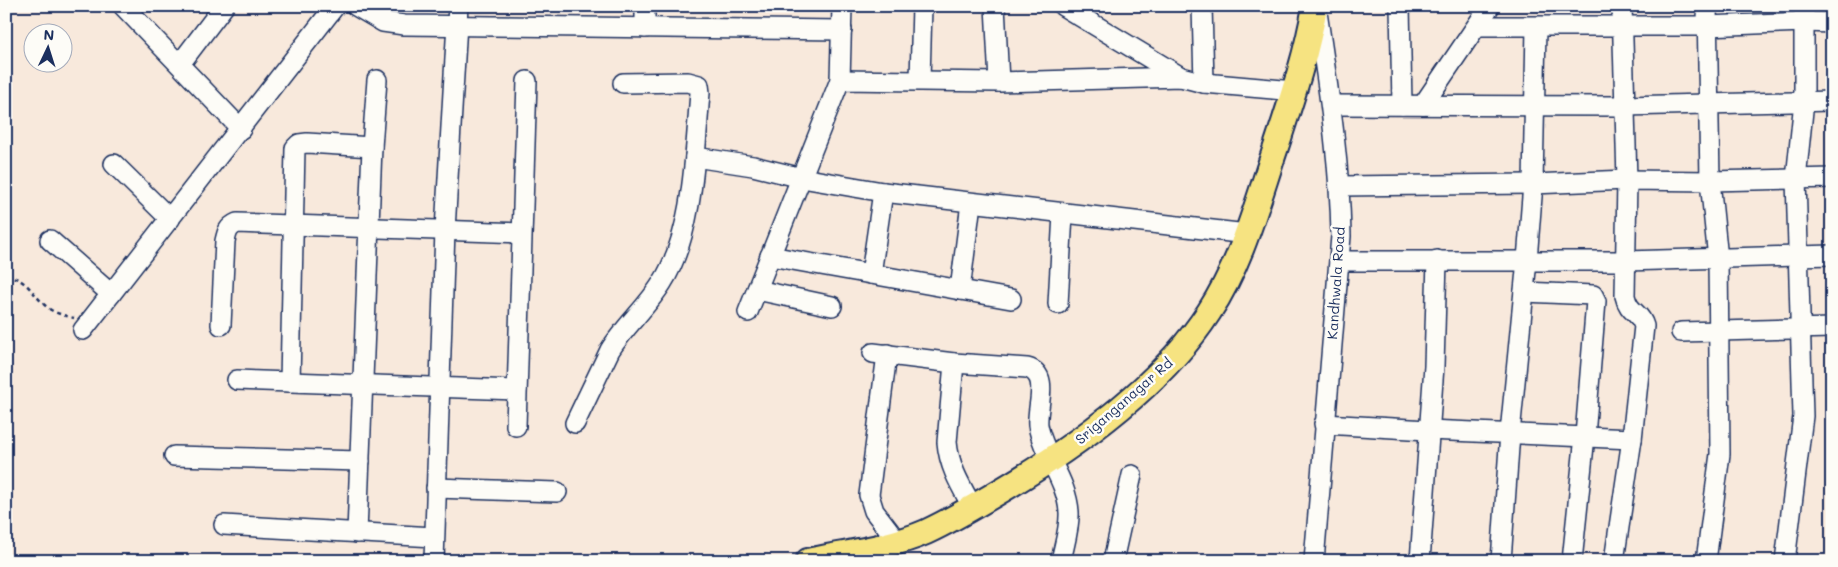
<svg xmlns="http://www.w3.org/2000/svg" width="1838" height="567" font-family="Mali,sans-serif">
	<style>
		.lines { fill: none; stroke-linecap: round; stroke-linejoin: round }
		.minor-casing { stroke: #1b2f5e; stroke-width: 22 }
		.major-casing { stroke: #1b2f5e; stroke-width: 28 }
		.path { stroke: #1b2f5e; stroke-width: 2.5; stroke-dasharray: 4 4; stroke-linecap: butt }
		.minor { stroke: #fdfcf7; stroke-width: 19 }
		.major { stroke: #f6e381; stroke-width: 24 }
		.labels { text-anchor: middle; stroke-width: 5; stroke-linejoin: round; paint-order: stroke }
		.street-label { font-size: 14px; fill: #1b2f5e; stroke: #fdfcf7 }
	</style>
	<rect width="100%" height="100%" fill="#f8e9dc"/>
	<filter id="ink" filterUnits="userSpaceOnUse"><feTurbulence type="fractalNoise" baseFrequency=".02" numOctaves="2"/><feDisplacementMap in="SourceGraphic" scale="10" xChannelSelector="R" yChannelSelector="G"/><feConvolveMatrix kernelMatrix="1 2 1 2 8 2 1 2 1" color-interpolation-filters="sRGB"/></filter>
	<g filter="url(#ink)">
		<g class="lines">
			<g class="minor-casing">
				<g id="minor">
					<polyline points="123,6 241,129"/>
					<polyline points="356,6 383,22 404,25 842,30"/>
					<polyline points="995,6 999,82"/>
					<polyline points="1063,6 1181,77"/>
					<polyline points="1202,6 1204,83"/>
					<polyline points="1400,6 1402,105"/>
					<polyline points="1478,26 1707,26 1805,22 1832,23"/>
					<polyline points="645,28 645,6"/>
					<polyline points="180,64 224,6"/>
					<polyline points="840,80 842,6"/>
					<polyline points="920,80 922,6"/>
					<polyline points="1331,105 1625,106 1832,101"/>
					<polyline points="1423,105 1490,6"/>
					<polyline points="695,157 753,166 802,178 883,192 1247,234"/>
					<polyline points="114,164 170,219"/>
					<polyline points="1339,186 1533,184 1627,180 1710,181 1832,178"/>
					<polyline points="50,240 111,294"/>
					<polyline points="770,256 1011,299"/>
					<polyline points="1339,261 1626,261 1832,255"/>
					<polyline points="871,274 883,192"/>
					<polyline points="757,290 832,306"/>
					<polyline points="960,290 971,203"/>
					<polyline points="1524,292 1593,295 1596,301 1585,436 1572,561"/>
					<polyline points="1058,304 1063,214"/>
					<polyline points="748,312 840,80 999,82 1181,77 1204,83 1294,91"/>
					<path d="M221,325L225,241C227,232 228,227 237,223L521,233"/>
					<polyline points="83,330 335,6"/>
					<polyline points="1681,332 1832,328"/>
					<path d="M873,353L954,363L1027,368C1051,374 1036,407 1038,425C1043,455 1067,480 1069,512C1070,528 1064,545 1061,561"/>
					<polyline points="887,354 869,495 874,511 897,541"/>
					<path d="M954,363L947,442C949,467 961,486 973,508"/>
					<polyline points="237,380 517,390"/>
					<polyline points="290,382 295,148 299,144 307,143 372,147"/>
					<path d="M575,423L610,350C625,326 647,307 662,283C694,233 695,151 700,93L699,85L688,82L623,83"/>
					<polyline points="1324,424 1428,430 1632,439"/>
					<polyline points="516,426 527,81"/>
					<polyline points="174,456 360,461"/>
					<polyline points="436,488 557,492"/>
					<polyline points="224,525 434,537"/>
					<polyline points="357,533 372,147 377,80"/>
					<polyline points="434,561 445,230 458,6"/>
					<polyline points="1113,561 1132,475"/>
					<path d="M1314,561L1341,236C1340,161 1328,87 1317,12"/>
					<polyline points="1420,561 1434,366 1437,260"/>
					<polyline points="1501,561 1510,433 1527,260 1533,184 1536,27"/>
					<path d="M1614,561L1632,439L1644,326C1640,311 1629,314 1625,296L1627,180L1622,6"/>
					<polyline points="1706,561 1720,454 1718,259 1710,181 1707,6"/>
					<polyline points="1785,561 1803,416 1796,179 1804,101 1804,6"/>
				</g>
			</g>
			<g class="major-casing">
				<path id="major" d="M808,561C845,553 892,547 926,532C956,518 984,501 1012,484C1083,441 1163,383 1209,312C1242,262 1257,203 1276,147C1291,101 1307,54 1315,6"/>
			</g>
			<path class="path" d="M6,275C32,281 32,297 51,310C58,314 66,316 74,318"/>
			<use href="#minor" class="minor"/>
			<use href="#major" class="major"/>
		</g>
	</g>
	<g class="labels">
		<g class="street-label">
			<text transform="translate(1336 283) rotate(-86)" y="5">Kandhwala Road</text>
			<text transform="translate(1124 401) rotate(-41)" y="5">Sriganganagar Rd</text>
		</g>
	</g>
	<rect width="1838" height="567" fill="none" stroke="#fdfcf7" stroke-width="25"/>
	<rect x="12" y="12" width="1813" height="542" fill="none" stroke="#1b2f5e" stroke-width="2" filter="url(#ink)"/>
	<g transform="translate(48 48) rotate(4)"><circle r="24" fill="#fdfcf7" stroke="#a3aaba"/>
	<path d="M0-4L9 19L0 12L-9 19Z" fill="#1b2f5e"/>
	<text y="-8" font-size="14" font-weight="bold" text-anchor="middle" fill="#1b2f5e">N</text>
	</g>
</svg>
